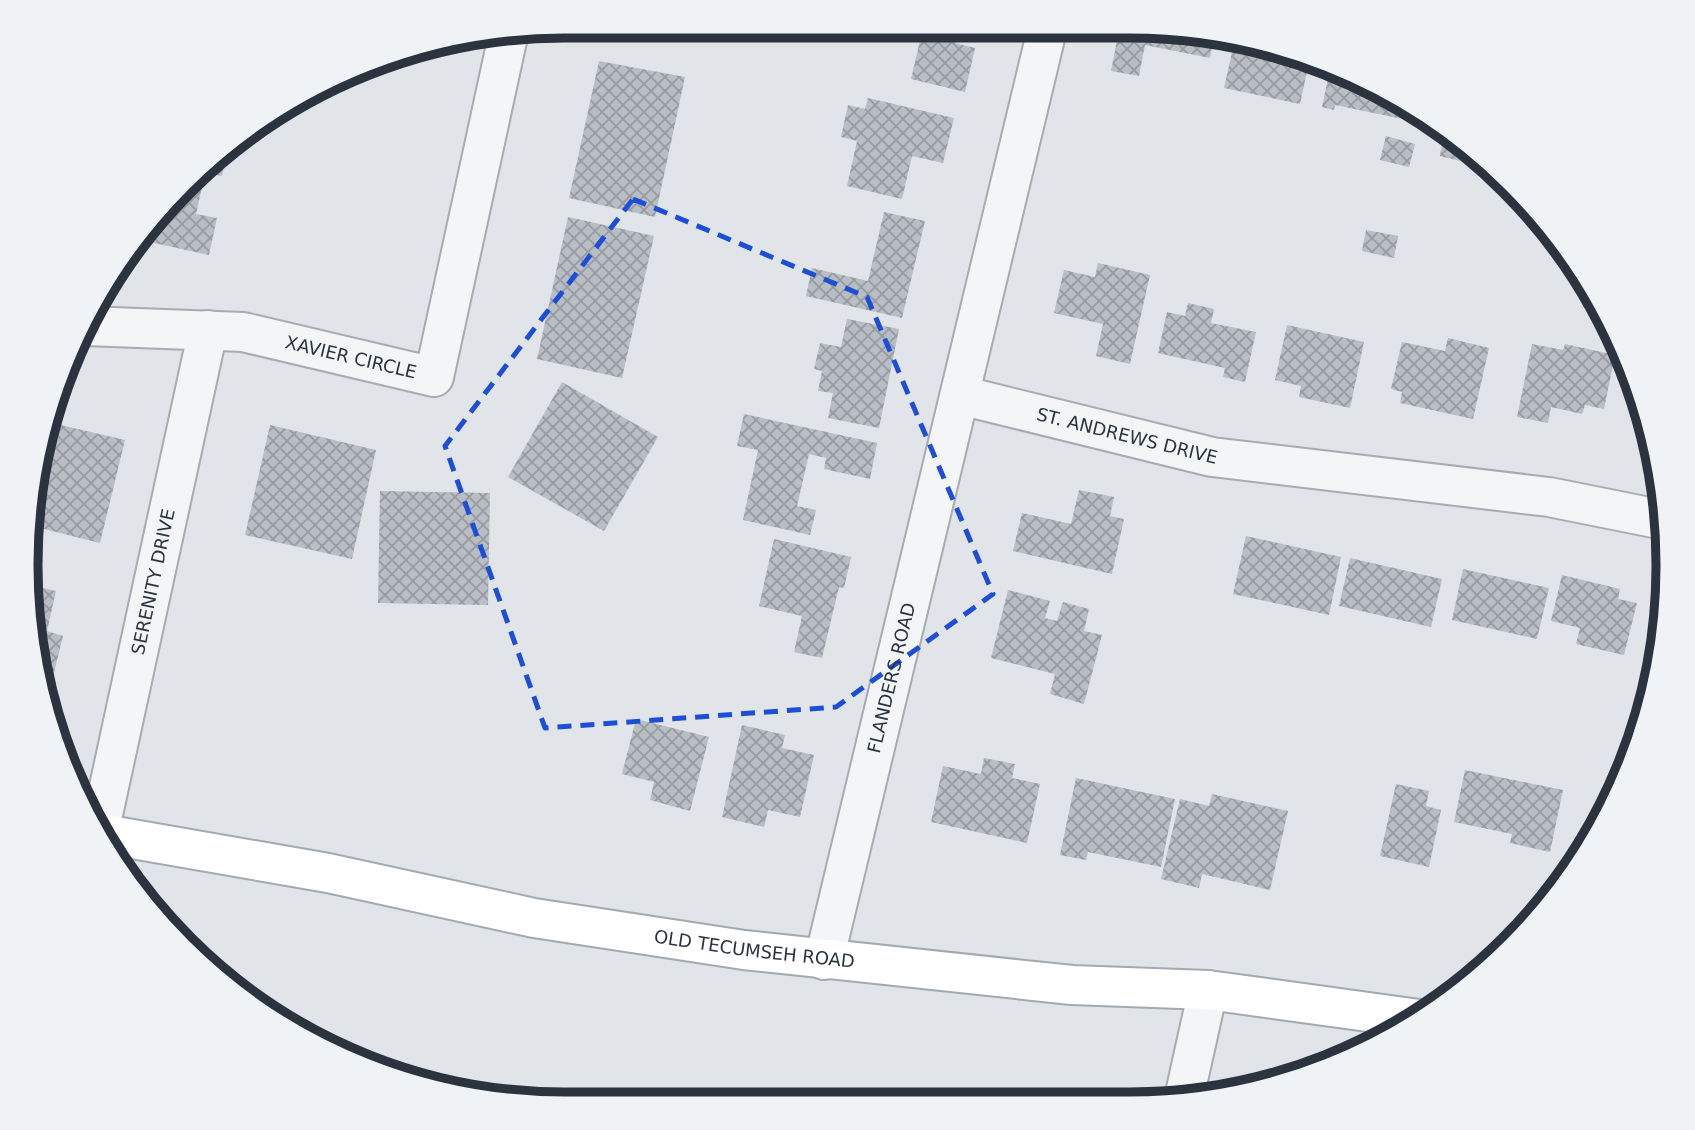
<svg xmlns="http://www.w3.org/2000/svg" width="1695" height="1130" font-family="'DejaVu Sans',sans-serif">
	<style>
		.building { fill: url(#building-cross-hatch) }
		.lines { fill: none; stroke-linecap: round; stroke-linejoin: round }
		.minor-casing { stroke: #a7abb2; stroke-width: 42 }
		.major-casing { stroke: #a1a9b2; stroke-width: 42 }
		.minor { stroke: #f3f5f7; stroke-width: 38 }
		.major { stroke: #fff; stroke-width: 38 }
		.marked { fill: none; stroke: #1d4ed8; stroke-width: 5; stroke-dasharray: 14 9; stroke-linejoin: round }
		.labels { text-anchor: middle; stroke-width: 7; stroke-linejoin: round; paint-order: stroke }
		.street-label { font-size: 18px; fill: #2b333e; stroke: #f0f3f6 }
		.rim { fill: none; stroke: #2b333e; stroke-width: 9 }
	</style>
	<defs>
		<pattern id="building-cross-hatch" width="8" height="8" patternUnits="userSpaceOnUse" patternTransform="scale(1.75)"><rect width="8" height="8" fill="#b9bec4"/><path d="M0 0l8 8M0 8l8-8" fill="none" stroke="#979ba1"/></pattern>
	</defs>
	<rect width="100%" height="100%" fill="#e1e4e8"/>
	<g class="building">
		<polygon points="922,32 957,32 955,43 975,48 965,92 911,79"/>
		<polygon points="1118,35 1148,39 1149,35 1214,36 1210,58 1145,45 1139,76 1111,71"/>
		<polygon points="1235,39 1309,62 1300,104 1224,88"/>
		<polygon points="599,61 685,77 655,217 569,198"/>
		<polygon points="1330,69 1369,82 1418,117 1417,122 1335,105 1334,110 1322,107"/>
		<polygon points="868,98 954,118 943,163 912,156 902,199 847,186 857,141 841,137 848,105 865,109"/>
		<polygon points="1435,130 1470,154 1468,163 1440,156 1443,138 1434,136"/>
		<polygon points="1386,136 1415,144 1409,167 1380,160"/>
		<polygon points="227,153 222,176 206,173"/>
		<polygon points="205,174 196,214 217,218 209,255 136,239"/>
		<polygon points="884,212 925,221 902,318 806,296 812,268 868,281"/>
		<polygon points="568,217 654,236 622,378 537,359"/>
		<polygon points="1366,230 1398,236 1394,258 1362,251"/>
		<polygon points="1098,263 1150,275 1130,364 1096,356 1103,324 1054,313 1064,270 1095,277"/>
		<polygon points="1188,303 1214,309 1211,323 1256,332 1245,382 1223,377 1225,368 1158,353 1167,312 1185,316"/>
		<polygon points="847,319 899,329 879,428 828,418 833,393 818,391 822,371 814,369 820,343 841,347"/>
		<polygon points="1287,325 1364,342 1350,408 1299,397 1301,386 1275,380"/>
		<polygon points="1448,338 1489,348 1473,419 1400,403 1402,392 1391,389 1402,342 1445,351"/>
		<polygon points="1532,344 1563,350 1565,344 1615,355 1604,409 1585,405 1582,414 1551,407 1548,423 1517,417"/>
		<polygon points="562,382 658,437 604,531 508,477"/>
		<polygon points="1644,411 1647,423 1651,435 1639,432"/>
		<polygon points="744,414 877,443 870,479 824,469 826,458 809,454 797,506 816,510 810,535 743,520 758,450 737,446"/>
		<polygon points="52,423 125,440 100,543 28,525"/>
		<polygon points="270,425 376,450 352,559 245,535"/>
		<polygon points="1079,490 1114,497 1110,516 1124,519 1112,574 1013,551 1022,513 1071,524"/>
		<polygon points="380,491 490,493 488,605 378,603"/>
		<polygon points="1246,536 1341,557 1329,615 1233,594"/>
		<polygon points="774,539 851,557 844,588 839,587 822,658 794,652 802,616 759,606"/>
		<polygon points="1350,558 1442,579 1431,627 1339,606"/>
		<polygon points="1463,569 1549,588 1537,639 1452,620"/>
		<polygon points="1562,575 1620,589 1618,599 1637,603 1624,655 1576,644 1580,628 1551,621"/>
		<polygon points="31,585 56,591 47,631 63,636 49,693 45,692 37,670"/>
		<polygon points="1008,590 1050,601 1045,618 1057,621 1063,602 1089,609 1084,631 1102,635 1084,704 1050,694 1055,674 991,658"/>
		<polygon points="636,719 709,737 690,811 650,800 654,782 622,774"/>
		<polygon points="742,725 785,735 782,748 814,755 800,817 768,810 764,827 722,817"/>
		<polygon points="984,758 1015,764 1012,778 1040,784 1027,843 931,822 943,766 981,774"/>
		<polygon points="1465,770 1563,790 1550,852 1510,843 1512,834 1454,822"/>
		<polygon points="1076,778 1175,799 1161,867 1088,852 1086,860 1060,855"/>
		<polygon points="1396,784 1429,791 1426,806 1441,810 1429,867 1380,856"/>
		<polygon points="1212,794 1288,811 1270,890 1202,874 1199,888 1161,879 1180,799 1209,806"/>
		<polygon points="430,1081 463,1087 462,1093 430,1083"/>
	</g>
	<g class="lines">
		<g class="minor-casing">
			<g id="minor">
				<path id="s1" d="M86,326L243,332L434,377L508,36"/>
				<path id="s2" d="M960,395L1212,457L1549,497L1664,520"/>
				<path id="s3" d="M99,833L208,330"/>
				<path id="s4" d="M824,960L1046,34"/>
				<polyline points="1184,1098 1208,990"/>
			</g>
		</g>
		<g class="major-casing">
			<g id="major">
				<path id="s5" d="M98,833L328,873L534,918L744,950L1072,985L1208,990L1419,1019"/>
			</g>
		</g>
		<use href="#minor" class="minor"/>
		<use href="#major" class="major"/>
	</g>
	<path class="marked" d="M633,199L867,297L993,594L836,707L545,728L445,446Z"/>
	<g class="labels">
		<g class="street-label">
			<text dy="6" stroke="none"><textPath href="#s1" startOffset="268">XAVIER CIRCLE</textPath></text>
			<text dy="6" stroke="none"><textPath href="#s2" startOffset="172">ST. ANDREWS DRIVE</textPath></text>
			<text dy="6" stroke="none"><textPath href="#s3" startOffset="257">SERENITY DRIVE</textPath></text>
			<text dy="6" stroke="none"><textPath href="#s4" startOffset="290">FLANDERS ROAD</textPath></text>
			<text dy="6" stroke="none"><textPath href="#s5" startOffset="667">OLD TECUMSEH ROAD</textPath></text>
		</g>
	</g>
	<path d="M0 0H1695V1130H0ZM564 38H1130A526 526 0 0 1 1656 564V566A526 526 0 0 1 1130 1092H564A526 526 0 0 1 38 566V564A526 526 0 0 1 564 38Z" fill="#f0f3f6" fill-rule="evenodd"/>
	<path class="rim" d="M564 38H1130A526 526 0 0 1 1656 564V566A526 526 0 0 1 1130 1092H564A526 526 0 0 1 38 566V564A526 526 0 0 1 564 38Z"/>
</svg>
